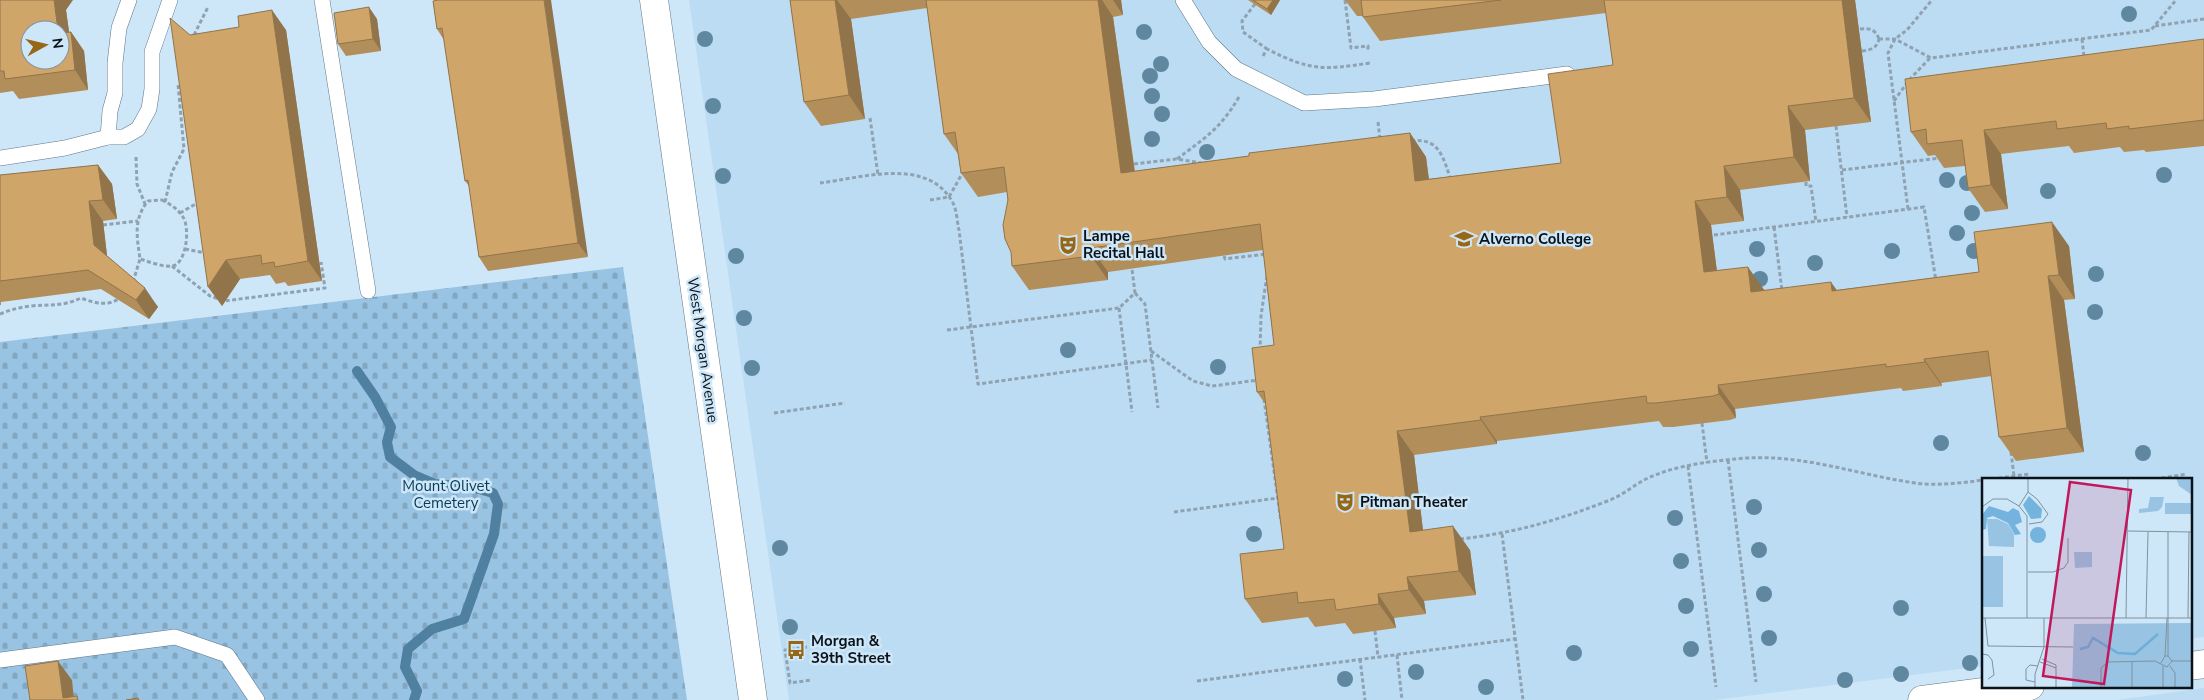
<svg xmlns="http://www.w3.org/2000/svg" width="2204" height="700" font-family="'Nunito Sans',sans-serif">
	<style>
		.built { fill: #bcdcf3 }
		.cemetery { fill: url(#cemetery-stones) }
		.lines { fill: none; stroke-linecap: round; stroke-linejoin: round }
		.stream { stroke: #50809f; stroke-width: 10 }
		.service-casing { stroke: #607787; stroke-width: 16 }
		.minor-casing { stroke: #607787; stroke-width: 29 }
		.tertiary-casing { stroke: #607787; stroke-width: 29 }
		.path { stroke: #8fa2b1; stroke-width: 3; stroke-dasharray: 4 2.5; stroke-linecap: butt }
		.service { stroke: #fff; stroke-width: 15 }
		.minor { stroke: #fff; stroke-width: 28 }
		.tertiary { stroke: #fff; stroke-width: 28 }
		.tree { fill: #5f88a0 }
		.wall { fill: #b28e5b }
		.shaded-wall { fill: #91744a }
		.building { fill: #cfa56a; stroke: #91744a }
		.labels { text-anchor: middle; stroke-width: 5; stroke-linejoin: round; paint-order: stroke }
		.poi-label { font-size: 15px; font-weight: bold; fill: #0a1319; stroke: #cde6f8; text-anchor: start }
		.street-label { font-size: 15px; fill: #0a1319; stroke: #cde6f8 }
		.park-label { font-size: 15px; fill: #053b58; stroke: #cde6f8 }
		.inset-river { fill: none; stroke: #6eaed9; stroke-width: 2.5 }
		.inset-road { fill: none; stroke: #7f929f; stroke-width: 1 }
		.view { fill: #c2185b; fill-opacity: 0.15; stroke: #c2185b; stroke-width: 2.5 }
		.inset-edge { fill: none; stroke: #0a1319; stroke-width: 2.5 }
	</style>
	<defs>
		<pattern id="cemetery-stones" width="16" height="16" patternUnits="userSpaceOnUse" patternTransform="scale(1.25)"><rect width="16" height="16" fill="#98c3e2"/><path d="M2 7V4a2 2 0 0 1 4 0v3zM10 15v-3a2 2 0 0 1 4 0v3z" fill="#82a7c1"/></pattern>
	</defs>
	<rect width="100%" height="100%" fill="#cde6f8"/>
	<g class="built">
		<polygon points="689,0 2204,0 2204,637 2190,639 2190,479 1983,479 1983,666 1715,700 789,700"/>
		<polygon points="2204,688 2204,700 2117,700"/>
	</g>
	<polygon class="cemetery" points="623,267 687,700 0,700 0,342"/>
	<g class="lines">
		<polyline class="stream" points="357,371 375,397 391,427 387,442 390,457 414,475 435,484 472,487 493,493 498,504 494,534 464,619 432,629 408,649 405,667 417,691 414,700"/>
		<g class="service-casing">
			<g id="service">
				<polyline points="322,0 368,291"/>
				<polyline points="1183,0 1209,42 1236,69 1304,103 1374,99 1567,74"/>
				<polyline points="108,137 110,111 115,93 115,63 119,28 129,0"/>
				<polyline points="0,158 65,148 108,137 124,137 138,129 149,109 152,89 152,52 170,0"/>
				<polyline points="0,660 175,637 227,655 257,700"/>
			</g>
		</g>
		<g class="minor-casing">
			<g id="minor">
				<polyline points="2190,666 2204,664"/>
				<polyline points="1922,700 2030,686"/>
			</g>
		</g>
		<g class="tertiary-casing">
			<polyline id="tertiary" points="654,0 753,700"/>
		</g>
		<g class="path">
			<polyline points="1345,0 1351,48 1368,46 1368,52"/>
			<polyline points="1255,4 1242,21 1243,32 1267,49"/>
			<polyline points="2155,26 2204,19"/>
			<path d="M1860,29C1870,28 1875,29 1879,39"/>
			<polyline points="194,35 208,7"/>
			<polyline points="1879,39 1895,39 1931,58 2151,30 2176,0"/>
			<polyline points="2082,39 2084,57"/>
			<path d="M1862,51C1871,50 1877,48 1879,39"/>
			<path d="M1263,56L1267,49C1310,71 1324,70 1370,63"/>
			<polyline points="1894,101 1909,80 1930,58"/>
			<polyline points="870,118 878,175"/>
			<polyline points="1378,122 1380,140"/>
			<polyline points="1836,126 1847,217"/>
			<path d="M1411,141C1440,137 1443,158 1451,180"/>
			<polyline points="136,157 137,184 145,204"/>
			<path d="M1177,159C1206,137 1220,129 1239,97"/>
			<polyline points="1134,164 1176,159 1202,163"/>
			<polyline points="1842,170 1940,158"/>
			<polyline points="1806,182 1806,186 1811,186 1816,222"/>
			<path d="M820,183C862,178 928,156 953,203C957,211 957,222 959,230L978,384L1152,360"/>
			<path d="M162,200C170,204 178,209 183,217C190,227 187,264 172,266C162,267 150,262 140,259C137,237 133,219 148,201Z"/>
			<polyline points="930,200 949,197 963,172"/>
			<polyline points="165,202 172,172 184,149 178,84"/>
			<polyline points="1908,209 1888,53 1895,39 1907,30 1932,0"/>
			<polyline points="180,213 199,202"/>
			<polyline points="103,225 138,221"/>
			<polyline points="1774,227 1782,291"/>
			<polyline points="1714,235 1924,207 1936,281"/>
			<polyline points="185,249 206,253"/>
			<polyline points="1224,256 1225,259 1266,254"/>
			<polyline points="172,266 210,296 224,301 325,288 321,262"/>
			<polyline points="133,282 140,259"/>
			<polyline points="1135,293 1145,304 1158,408"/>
			<polyline points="1119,308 1132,412"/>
			<path d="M0,314C10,310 20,307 31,306C50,304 62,307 81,298C95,303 107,307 120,298"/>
			<polyline points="947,330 1119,308 1135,293 1132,269"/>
			<polyline points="1151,351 1193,381 1212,386 1259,380"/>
			<polyline points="1260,351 1261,316 1267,275"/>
			<polyline points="1264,399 1281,522"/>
			<polyline points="774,413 845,403"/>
			<polyline points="1702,423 1707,463"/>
			<polyline points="2011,452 2014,476"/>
			<polyline points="1728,460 1756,682"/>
			<polyline points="1688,466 1716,687"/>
			<polyline points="1992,479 2030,474"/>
			<polyline points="2155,479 2187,474"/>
			<polyline points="1174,512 1278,498"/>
			<polyline points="1502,534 1523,700"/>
			<path d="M1460,539C1515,533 1559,520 1610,500C1623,495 1634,485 1646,479C1673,466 1705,462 1735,459C1798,452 1853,474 1915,483C1937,486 1961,483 1983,480"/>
			<polyline points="1375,631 1378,657"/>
			<polyline points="807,647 785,650 790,683 812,680"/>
			<polyline points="1397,655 1402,700"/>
			<polyline points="1360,659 1365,700"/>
			<polyline points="1197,681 1515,639"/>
		</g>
		<use href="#service" class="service"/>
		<use href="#minor" class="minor"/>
		<use href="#tertiary" class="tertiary"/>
	</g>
	<g class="tree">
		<circle cx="2129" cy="14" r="8"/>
		<circle cx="1144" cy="32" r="8"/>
		<circle cx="705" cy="39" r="8"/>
		<circle cx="1161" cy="64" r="8"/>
		<circle cx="1150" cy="76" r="8"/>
		<circle cx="1152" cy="96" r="8"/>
		<circle cx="713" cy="106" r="8"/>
		<circle cx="1162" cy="114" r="8"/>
		<circle cx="1152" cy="139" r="8"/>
		<circle cx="1207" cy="152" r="8"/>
		<circle cx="2164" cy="175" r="8"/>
		<circle cx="723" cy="176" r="8"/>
		<circle cx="1947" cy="180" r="8"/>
		<circle cx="1967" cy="183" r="8"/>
		<circle cx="2048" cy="191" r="8"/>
		<circle cx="1972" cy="213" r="8"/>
		<circle cx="1957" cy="233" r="8"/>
		<circle cx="1757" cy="249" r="8"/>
		<circle cx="1892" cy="251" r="8"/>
		<circle cx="1974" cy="251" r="8"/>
		<circle cx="736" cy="256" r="8"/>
		<circle cx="1815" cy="263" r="8"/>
		<circle cx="2096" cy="274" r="8"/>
		<circle cx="1760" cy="279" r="8"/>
		<circle cx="2095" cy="312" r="8"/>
		<circle cx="744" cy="318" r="8"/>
		<circle cx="1068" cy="350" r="8"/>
		<circle cx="1218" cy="367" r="8"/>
		<circle cx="752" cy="368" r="8"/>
		<circle cx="1941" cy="443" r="8"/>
		<circle cx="2143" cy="453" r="8"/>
		<circle cx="1754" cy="507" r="8"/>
		<circle cx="1675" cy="518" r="8"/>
		<circle cx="1254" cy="534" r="8"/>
		<circle cx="780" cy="548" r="8"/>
		<circle cx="1759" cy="550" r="8"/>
		<circle cx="1681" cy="561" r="8"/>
		<circle cx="1764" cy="594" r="8"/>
		<circle cx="1686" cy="606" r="8"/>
		<circle cx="1901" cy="608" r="8"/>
		<circle cx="790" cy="627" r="8"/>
		<circle cx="1769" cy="638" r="8"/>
		<circle cx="1691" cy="649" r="8"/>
		<circle cx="1574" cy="653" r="8"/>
		<circle cx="1970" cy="663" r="8"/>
		<circle cx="1416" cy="672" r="8"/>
		<circle cx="1901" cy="674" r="8"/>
		<circle cx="1345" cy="679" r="8"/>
		<circle cx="1845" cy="680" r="8"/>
		<circle cx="1486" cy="687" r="8"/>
	</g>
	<g class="wall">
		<polygon points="0,0 66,10 69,32 71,32 84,51 88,90 19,99 13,91 0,93"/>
		<polygon points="790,0 1121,0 1123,15 1113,17 1135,171 1249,156 1410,133 1426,157 1429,179 1561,163 1613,65 1606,13 1380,41 1363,17 1363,16 1357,16 1345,0 1855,0 1871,122 1805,130 1810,181 1740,190 1744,221 1711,225 1717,271 1764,290 1837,290 1979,272 2069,246 2075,299 2064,300 2084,452 2016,461 1999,437 1992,376 1941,383 1942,386 1903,391 1901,388 1735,409 1736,418 1730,420 1673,427 1663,427 1659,421 1497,441 1497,444 1414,455 1423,530 1470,550 1476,595 1424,601 1426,614 1394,618 1396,628 1353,634 1345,623 1315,627 1308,617 1262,623 1245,599 1284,549 1266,405 1257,392 1274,345 1263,250 1108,272 1108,280 1029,290 1012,266 1007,192 978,197 961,173 958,154 944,134 927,8 851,19 865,119 821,126 804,102"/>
		<polygon points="1248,0 1280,0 1271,15"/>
		<polygon points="433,1 588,257 488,271 479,257 469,186 465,181 444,40 437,29"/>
		<polygon points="377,19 381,51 346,56 338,44"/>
		<polygon points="286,30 322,281 288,286 285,282 276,284 270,275 240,279 222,306 190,35"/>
		<polygon points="2204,39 2204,146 2146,152 2144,150 2124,152 2120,147 2074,153 2069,146 2001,154 2008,209 1985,212 1968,188 1965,166 1944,168 1935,155 1928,156 1911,132"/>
		<polygon points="98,165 112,184 117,219 103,221 107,256 158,307 149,319 101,289 1,302 1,305 0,305 0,175"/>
	</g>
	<g class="shaded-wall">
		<polygon points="54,0 73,0 66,10 72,53 60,36 60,30 58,30"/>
		<polygon points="544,0 551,0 588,257 578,243"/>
		<polygon points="835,0 837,0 851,19 865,119 849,95"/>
		<polygon points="1098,0 1102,0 1113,17 1138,197 1121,173"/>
		<polygon points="1113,0 1121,0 1123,15"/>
		<polygon points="1273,0 1280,0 1271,15 1267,9"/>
		<polygon points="1842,0 1855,0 1871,122 1854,98"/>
		<polygon points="369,7 377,19 381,51 373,39"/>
		<polygon points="272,10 286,30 322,281 308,261"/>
		<polygon points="71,32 84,51 88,90 75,70"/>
		<polygon points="1788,106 1805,130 1810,181 1794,157"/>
		<polygon points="1984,130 2001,154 2008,209 1991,185"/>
		<polygon points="1410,133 1426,157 1432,205 1415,181"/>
		<polygon points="98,165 112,184 117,219 103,200"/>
		<polygon points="1724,166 1740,190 1744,221 1727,197"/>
		<polygon points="89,201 103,221 108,264 94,245"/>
		<polygon points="1695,201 1711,225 1720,296 1704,272"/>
		<polygon points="2052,222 2069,246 2075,299 2059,275"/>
		<polygon points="1091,248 1108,272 1108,280 1091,256"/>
		<polygon points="226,260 240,279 222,306 208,287"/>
		<polygon points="1748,267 1765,291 1751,292"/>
		<polygon points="2048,276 2064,300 2084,452 2067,428"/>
		<polygon points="1831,282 1848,306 1832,291"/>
		<polygon points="145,288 158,307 149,319 136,300"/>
		<polygon points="1924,359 1941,383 1942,386 1925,362"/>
		<polygon points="1718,385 1735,409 1736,418 1719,394"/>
		<polygon points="1480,417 1497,441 1497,444 1481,420"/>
		<polygon points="1397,431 1414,455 1426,556 1410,532"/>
		<polygon points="1453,526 1470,550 1476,595 1459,571"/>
		<polygon points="1407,577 1424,601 1426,614 1409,590"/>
		<polygon points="1378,594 1394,618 1396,628 1379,604"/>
		<polygon points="58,661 72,680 74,700 63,698"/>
	</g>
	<g class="building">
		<polygon points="0,0 54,0 58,30 30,30 30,60 60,60 60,33 71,32 75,70 5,79 4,71 0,71"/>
		<polygon points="438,0 544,0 578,243 479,257 468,180 465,181 442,28 437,29 433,1"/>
		<polygon points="790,0 835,0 849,95 804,102"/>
		<polygon points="926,0 1098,0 1121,173 1249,156 1249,153 1410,133 1415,181 1561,163 1548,74 1613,65 1604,0 1842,0 1854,98 1788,106 1794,157 1724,166 1727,197 1695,201 1704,272 1748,267 1751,292 1831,282 1832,291 1979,272 1974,232 2052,222 2059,275 2048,276 2067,428 1999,437 1988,351 1924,359 1925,362 1886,367 1886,364 1718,385 1719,394 1713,396 1656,403 1647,403 1646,396 1480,417 1481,420 1397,431 1410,532 1453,526 1459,571 1407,577 1409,590 1378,594 1379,604 1336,610 1334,599 1298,603 1297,592 1245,599 1240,554 1284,549 1264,391 1257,392 1252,348 1274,345 1260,224 1091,248 1091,256 1012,266 1011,252 1005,239 1003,225 1008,200 1004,167 961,173 955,132 944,134"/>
		<polygon points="1253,0 1273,0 1267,9"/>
		<polygon points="1361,0 1501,0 1363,17"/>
		<polygon points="369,7 373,39 338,44 334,13"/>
		<polygon points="272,10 308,261 275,267 274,262 262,264 261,255 226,260 208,287 170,18 190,35 239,27 238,16"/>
		<polygon points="2204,39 2204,120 2129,129 2129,126 2107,129 2106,123 2057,129 2056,121 1984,130 1991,185 1968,188 1962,140 1927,144 1926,129 1911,132 1905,79"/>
		<polygon points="98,165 103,200 89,201 94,245 145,288 136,300 88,270 0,281 0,175"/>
		<polygon points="58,661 63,698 77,696 78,700 30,700 25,666"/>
		<polygon points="138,698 139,700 126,700"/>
	</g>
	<defs>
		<g id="university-bare" transform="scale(1.5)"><path d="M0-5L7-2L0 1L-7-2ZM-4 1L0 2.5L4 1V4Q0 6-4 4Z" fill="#956716" stroke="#cde6f8" stroke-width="2.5" paint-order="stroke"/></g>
		<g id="theatre-bare" transform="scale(1.5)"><path d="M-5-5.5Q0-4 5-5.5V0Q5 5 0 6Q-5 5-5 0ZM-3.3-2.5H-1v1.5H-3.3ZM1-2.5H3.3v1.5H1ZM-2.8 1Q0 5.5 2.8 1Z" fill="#956716" stroke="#cde6f8" stroke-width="2.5" paint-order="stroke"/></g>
		<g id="bus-bare" transform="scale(1.5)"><path d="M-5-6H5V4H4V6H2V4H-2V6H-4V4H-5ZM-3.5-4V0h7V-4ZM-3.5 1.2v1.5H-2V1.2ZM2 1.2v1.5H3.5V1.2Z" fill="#956716" stroke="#cde6f8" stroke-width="2.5" paint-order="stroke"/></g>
	</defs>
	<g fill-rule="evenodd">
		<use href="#university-bare" x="1464" y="239"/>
		<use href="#theatre-bare" x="1068" y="245"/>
		<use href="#theatre-bare" x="1345" y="502"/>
		<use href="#bus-bare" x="796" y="650"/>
	</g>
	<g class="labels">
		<g class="poi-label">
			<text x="1083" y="241">Lampe<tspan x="1083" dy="17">Recital Hall</tspan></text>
			<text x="1479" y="244">Alverno College</text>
			<text x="1360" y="507">Pitman Theater</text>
			<text x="811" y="646">Morgan &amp;<tspan x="811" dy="17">39th Street</tspan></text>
		</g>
		<g class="street-label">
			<text transform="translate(703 350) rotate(82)" y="5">West Morgan Avenue</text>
		</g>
		<g class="park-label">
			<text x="446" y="491">Mount Olivet<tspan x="446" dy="17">Cemetery</tspan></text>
		</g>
	</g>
	<g transform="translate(1982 478)">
		<rect width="210" height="210" fill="#cde6f8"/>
		<path d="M194,0H210V17L197,8ZM168,19H182L180,29L176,33L157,35V31L166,30ZM183,25H210V36H183ZM5,41H15L26,46L32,56V69L7,68ZM92,74H110V89L93,90ZM0,78H21V129H0Z" fill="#98c3e2"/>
		<path d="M47,18L60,31L59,40L49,41L41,27ZM7,28L26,34L31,30L37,33L40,44L33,47L39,56L33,57L26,45L11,38L5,40L4,51L0,52V37ZM48 57a8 8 0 1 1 16 0a8 8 0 1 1-16 0Z" fill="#73b3de"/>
		<path d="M210,145V210H90L92,146Z" fill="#98c3e2"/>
		<path class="inset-river" d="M98,171L106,169L111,160L136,175L153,176L176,156"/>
		<path class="inset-road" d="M46,14L55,21L66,36L60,44L47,46M37,28L46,14V0M0,29L11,21H25L37,28L45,38V140M146,53L210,54M186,54V178M46,94H71L82,90L86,84V60M0,140H210M3,140L6,168L91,169M144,140L146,0M164,140L166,54M206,140L207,54M0,176L6,177L10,182L12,197L6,201M183,178L185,140M60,181L74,187V210M190,183H210M58,184L74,190M150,184V210M181,188V210M188,188L193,195V210M53,204L44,202V191L48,187L56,188M53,210V196L62,169V140M119,210V190L126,184L173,183L185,189L190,183L186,178H183L179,185"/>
		<path class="view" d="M88,4L149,12L122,206L61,198Z"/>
		<rect width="210" height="210" class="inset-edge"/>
	</g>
	<g transform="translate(45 45) rotate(82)"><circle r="24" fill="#cde6f8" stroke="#7f929f"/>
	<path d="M0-4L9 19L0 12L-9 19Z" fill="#956716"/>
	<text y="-8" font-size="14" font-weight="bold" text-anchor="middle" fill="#0a1319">N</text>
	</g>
</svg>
